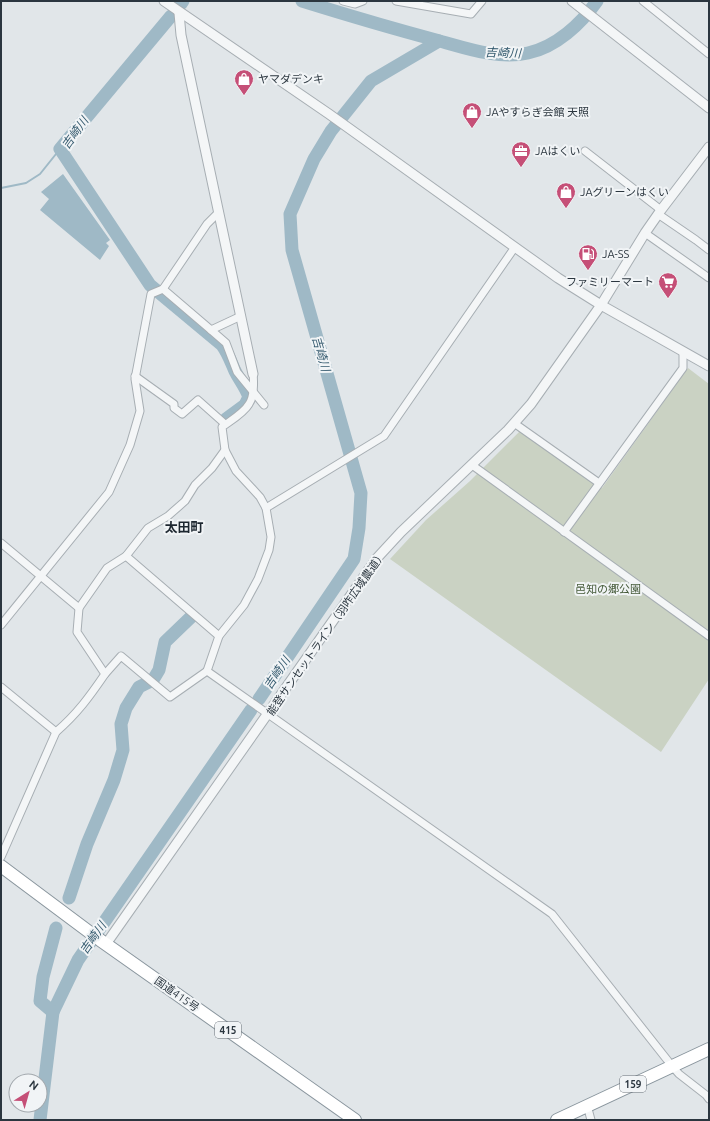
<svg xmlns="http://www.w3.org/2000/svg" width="710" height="1121" font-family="Ubuntu,'Noto Sans JP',sans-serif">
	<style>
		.green { fill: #cad2c3 }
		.water { fill: #9fb9c6 }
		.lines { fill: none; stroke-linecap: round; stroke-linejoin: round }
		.stream { stroke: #9fb9c6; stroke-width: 2 }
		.river { stroke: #9fb9c6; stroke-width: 13 }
		.minor-casing { stroke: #a7aeb3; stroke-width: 9 }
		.tertiary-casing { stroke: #a7aeb3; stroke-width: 11 }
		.trunk-casing { stroke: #8a969e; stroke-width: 14 }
		.minor { stroke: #f4f6f7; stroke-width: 7 }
		.tertiary { stroke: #f4f6f7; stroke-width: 9 }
		.trunk { stroke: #fff; stroke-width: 12 }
		.labels { text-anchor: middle; stroke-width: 4; stroke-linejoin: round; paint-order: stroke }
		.shield { fill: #f1f4f6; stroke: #666f76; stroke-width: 1 }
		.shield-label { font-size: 10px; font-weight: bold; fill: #2b363f }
		.poi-label { font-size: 11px; fill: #2b363f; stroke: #f1f4f6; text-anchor: start }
		.park-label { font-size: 11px; fill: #455a39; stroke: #f1f4f6 }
		.street-label { font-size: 11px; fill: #2b363f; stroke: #f1f4f6 }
		.water-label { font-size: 12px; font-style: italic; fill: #375c70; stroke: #f1f4f6 }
		.quarter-label { font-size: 13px; font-weight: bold; fill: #1d2730; stroke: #f1f4f6 }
	</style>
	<rect width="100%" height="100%" fill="#e1e6e9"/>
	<polygon class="green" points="688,368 709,384 709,679 661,752 390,559 426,520 470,481 520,431 602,488"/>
	<polygon class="water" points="63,174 110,240 106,243 109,246 100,260 40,210 49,199 41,192"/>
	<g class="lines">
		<polyline class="stream" points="1,188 26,183 40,174 60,149"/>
		<g class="river">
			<path d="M302,1C347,15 391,28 436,40C466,48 498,60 528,53C556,47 581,24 597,1"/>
			<polyline points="181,4 183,1"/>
			<path d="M171,16L60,149L150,285L222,345C228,353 231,362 235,371C240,381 245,386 249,397L245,405L226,419"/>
			<polyline points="259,699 354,559 359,528 361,493 292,250 290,214 314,159 331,131 371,81 439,41"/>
			<polyline points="69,898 87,844 114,780 123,750 121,724 126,708 139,687 153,680 159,670 165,642 191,617"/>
			<polyline points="53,1012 78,960 251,710"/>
			<polyline points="40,1120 53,1012 40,1001 43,977 56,928"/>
		</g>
		<g class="minor-casing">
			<g id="minor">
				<polyline points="343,1 355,4 363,1"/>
				<polyline points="396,1 471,14 482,1"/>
				<polyline points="643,1 709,54"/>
				<polyline points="585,151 661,210"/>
				<polyline points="658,214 696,240 709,250"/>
				<polyline points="645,233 709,278"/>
				<polyline points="163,289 211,330 241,316"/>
				<polyline points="211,330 226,343 237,372 264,405"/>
				<path d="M253,374C254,382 254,397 249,404C244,413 230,421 222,427L225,450L236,471L260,497L266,508L271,537L269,550L258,579L244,605L219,636L207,671L552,914L672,1066L679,1074L706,1095L709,1099"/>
				<polyline points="135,376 174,404 174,408 182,414 198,400 225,424"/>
				<polyline points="514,423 599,483"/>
				<polyline points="472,465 709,636"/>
				<polyline points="266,508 384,436 515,247"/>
				<polyline points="564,532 683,368 683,353"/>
				<polyline points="1,543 79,608"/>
				<polyline points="126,556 219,636"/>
				<polyline points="1,625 109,492 130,445 140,411 135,379 151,294 163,289 207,224 219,212"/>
				<polyline points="105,674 121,656 170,697 207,671"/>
				<polyline points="1,687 56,732"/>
				<path d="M1,857L56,732C77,714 90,696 105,674L77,632L79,608L107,568L126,556L148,528L168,516L185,501L195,485L212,468L225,450"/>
				<polyline points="587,1105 591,1120"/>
			</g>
		</g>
		<g class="tertiary-casing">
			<g id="tertiary">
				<polyline points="164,1 329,114 558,278 601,305 709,366"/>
				<polyline points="572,1 709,108"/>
				<polyline points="179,13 181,35 253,374"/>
				<polyline points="106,944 377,558 401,532 508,430 531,404 601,305 645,233 661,210 709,147"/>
			</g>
		</g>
		<g class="trunk-casing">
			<g id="trunk">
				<polyline points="1,866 100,940 355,1120"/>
				<polyline points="557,1120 709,1049"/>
			</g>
		</g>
		<use href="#minor" class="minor"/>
		<use href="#tertiary" class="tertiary"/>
		<use href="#trunk" class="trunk"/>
	</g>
	<defs>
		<g id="shop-pin" transform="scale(1)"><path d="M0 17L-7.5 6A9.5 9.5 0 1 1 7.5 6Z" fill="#c54f77" stroke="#f1f4f6"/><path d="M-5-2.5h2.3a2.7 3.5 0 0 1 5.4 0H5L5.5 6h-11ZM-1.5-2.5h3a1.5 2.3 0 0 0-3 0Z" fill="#fff"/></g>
		<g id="office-pin" transform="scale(1)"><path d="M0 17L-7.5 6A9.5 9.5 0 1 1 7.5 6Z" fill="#c54f77" stroke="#f1f4f6"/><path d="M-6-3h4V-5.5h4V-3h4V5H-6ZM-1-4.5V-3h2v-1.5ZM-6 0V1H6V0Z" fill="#fff"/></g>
		<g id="fuel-pin" transform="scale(1)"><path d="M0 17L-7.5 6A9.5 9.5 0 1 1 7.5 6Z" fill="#c54f77" stroke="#f1f4f6"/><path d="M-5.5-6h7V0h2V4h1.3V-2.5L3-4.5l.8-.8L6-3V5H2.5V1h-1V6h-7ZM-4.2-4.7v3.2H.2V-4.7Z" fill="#fff"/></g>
		<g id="supermarket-pin" transform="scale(1)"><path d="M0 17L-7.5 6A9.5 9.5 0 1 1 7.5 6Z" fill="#c54f77" stroke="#f1f4f6"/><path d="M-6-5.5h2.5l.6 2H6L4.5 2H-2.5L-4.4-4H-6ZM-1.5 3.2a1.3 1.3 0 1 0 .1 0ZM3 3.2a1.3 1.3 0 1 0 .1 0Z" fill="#fff"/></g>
	</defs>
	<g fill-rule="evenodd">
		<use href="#shop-pin" x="244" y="79"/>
		<use href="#shop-pin" x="472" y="112"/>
		<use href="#office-pin" x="521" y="151"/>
		<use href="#shop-pin" x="566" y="192"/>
		<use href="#fuel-pin" x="588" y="254"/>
		<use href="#supermarket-pin" x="668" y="282"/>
	</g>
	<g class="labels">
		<g class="shield">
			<rect x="215" y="1022" width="26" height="16" rx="3"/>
			<rect x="620" y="1076" width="26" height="16" rx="3"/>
		</g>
		<g class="shield-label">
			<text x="228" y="1034">415</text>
			<text x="633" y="1088">159</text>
		</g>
		<g class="poi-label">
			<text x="258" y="83">ヤマダデンキ</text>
			<text x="486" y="116">JAやすらぎ会館 天照</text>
			<text x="535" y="155">JAはくい</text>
			<text x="580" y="196">JAグリーンはくい</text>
			<text x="602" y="258">JA-SS</text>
			<text x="654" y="286" text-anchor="end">ファミリーマート</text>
		</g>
		<g class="park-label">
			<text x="608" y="593">邑知の郷公園</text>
		</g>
		<g class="street-label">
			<text transform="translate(326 633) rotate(-55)" y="4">能登サンセットライン（羽咋広域農道）</text>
			<text transform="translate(177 994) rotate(35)" y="4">国道415号</text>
		</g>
		<g class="water-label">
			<text transform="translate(503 53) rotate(2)" y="4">吉崎川</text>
			<text transform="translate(75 133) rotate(-54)" y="4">吉崎川</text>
			<text transform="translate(321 354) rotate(74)" y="4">吉崎川</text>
			<text transform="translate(277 673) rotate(-56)" y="4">吉崎川</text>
			<text transform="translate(93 938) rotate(-55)" y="4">吉崎川</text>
		</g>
		<g class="quarter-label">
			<text x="184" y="532">太田町</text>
		</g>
	</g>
	<rect width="710" height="1121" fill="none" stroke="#2b363f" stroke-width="4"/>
	<g transform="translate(28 1093) rotate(37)"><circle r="19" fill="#f1f4f6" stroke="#a2a8ad"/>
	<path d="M0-3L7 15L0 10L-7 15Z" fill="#c54f77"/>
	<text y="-6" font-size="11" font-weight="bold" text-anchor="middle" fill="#2b363f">N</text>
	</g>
</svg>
